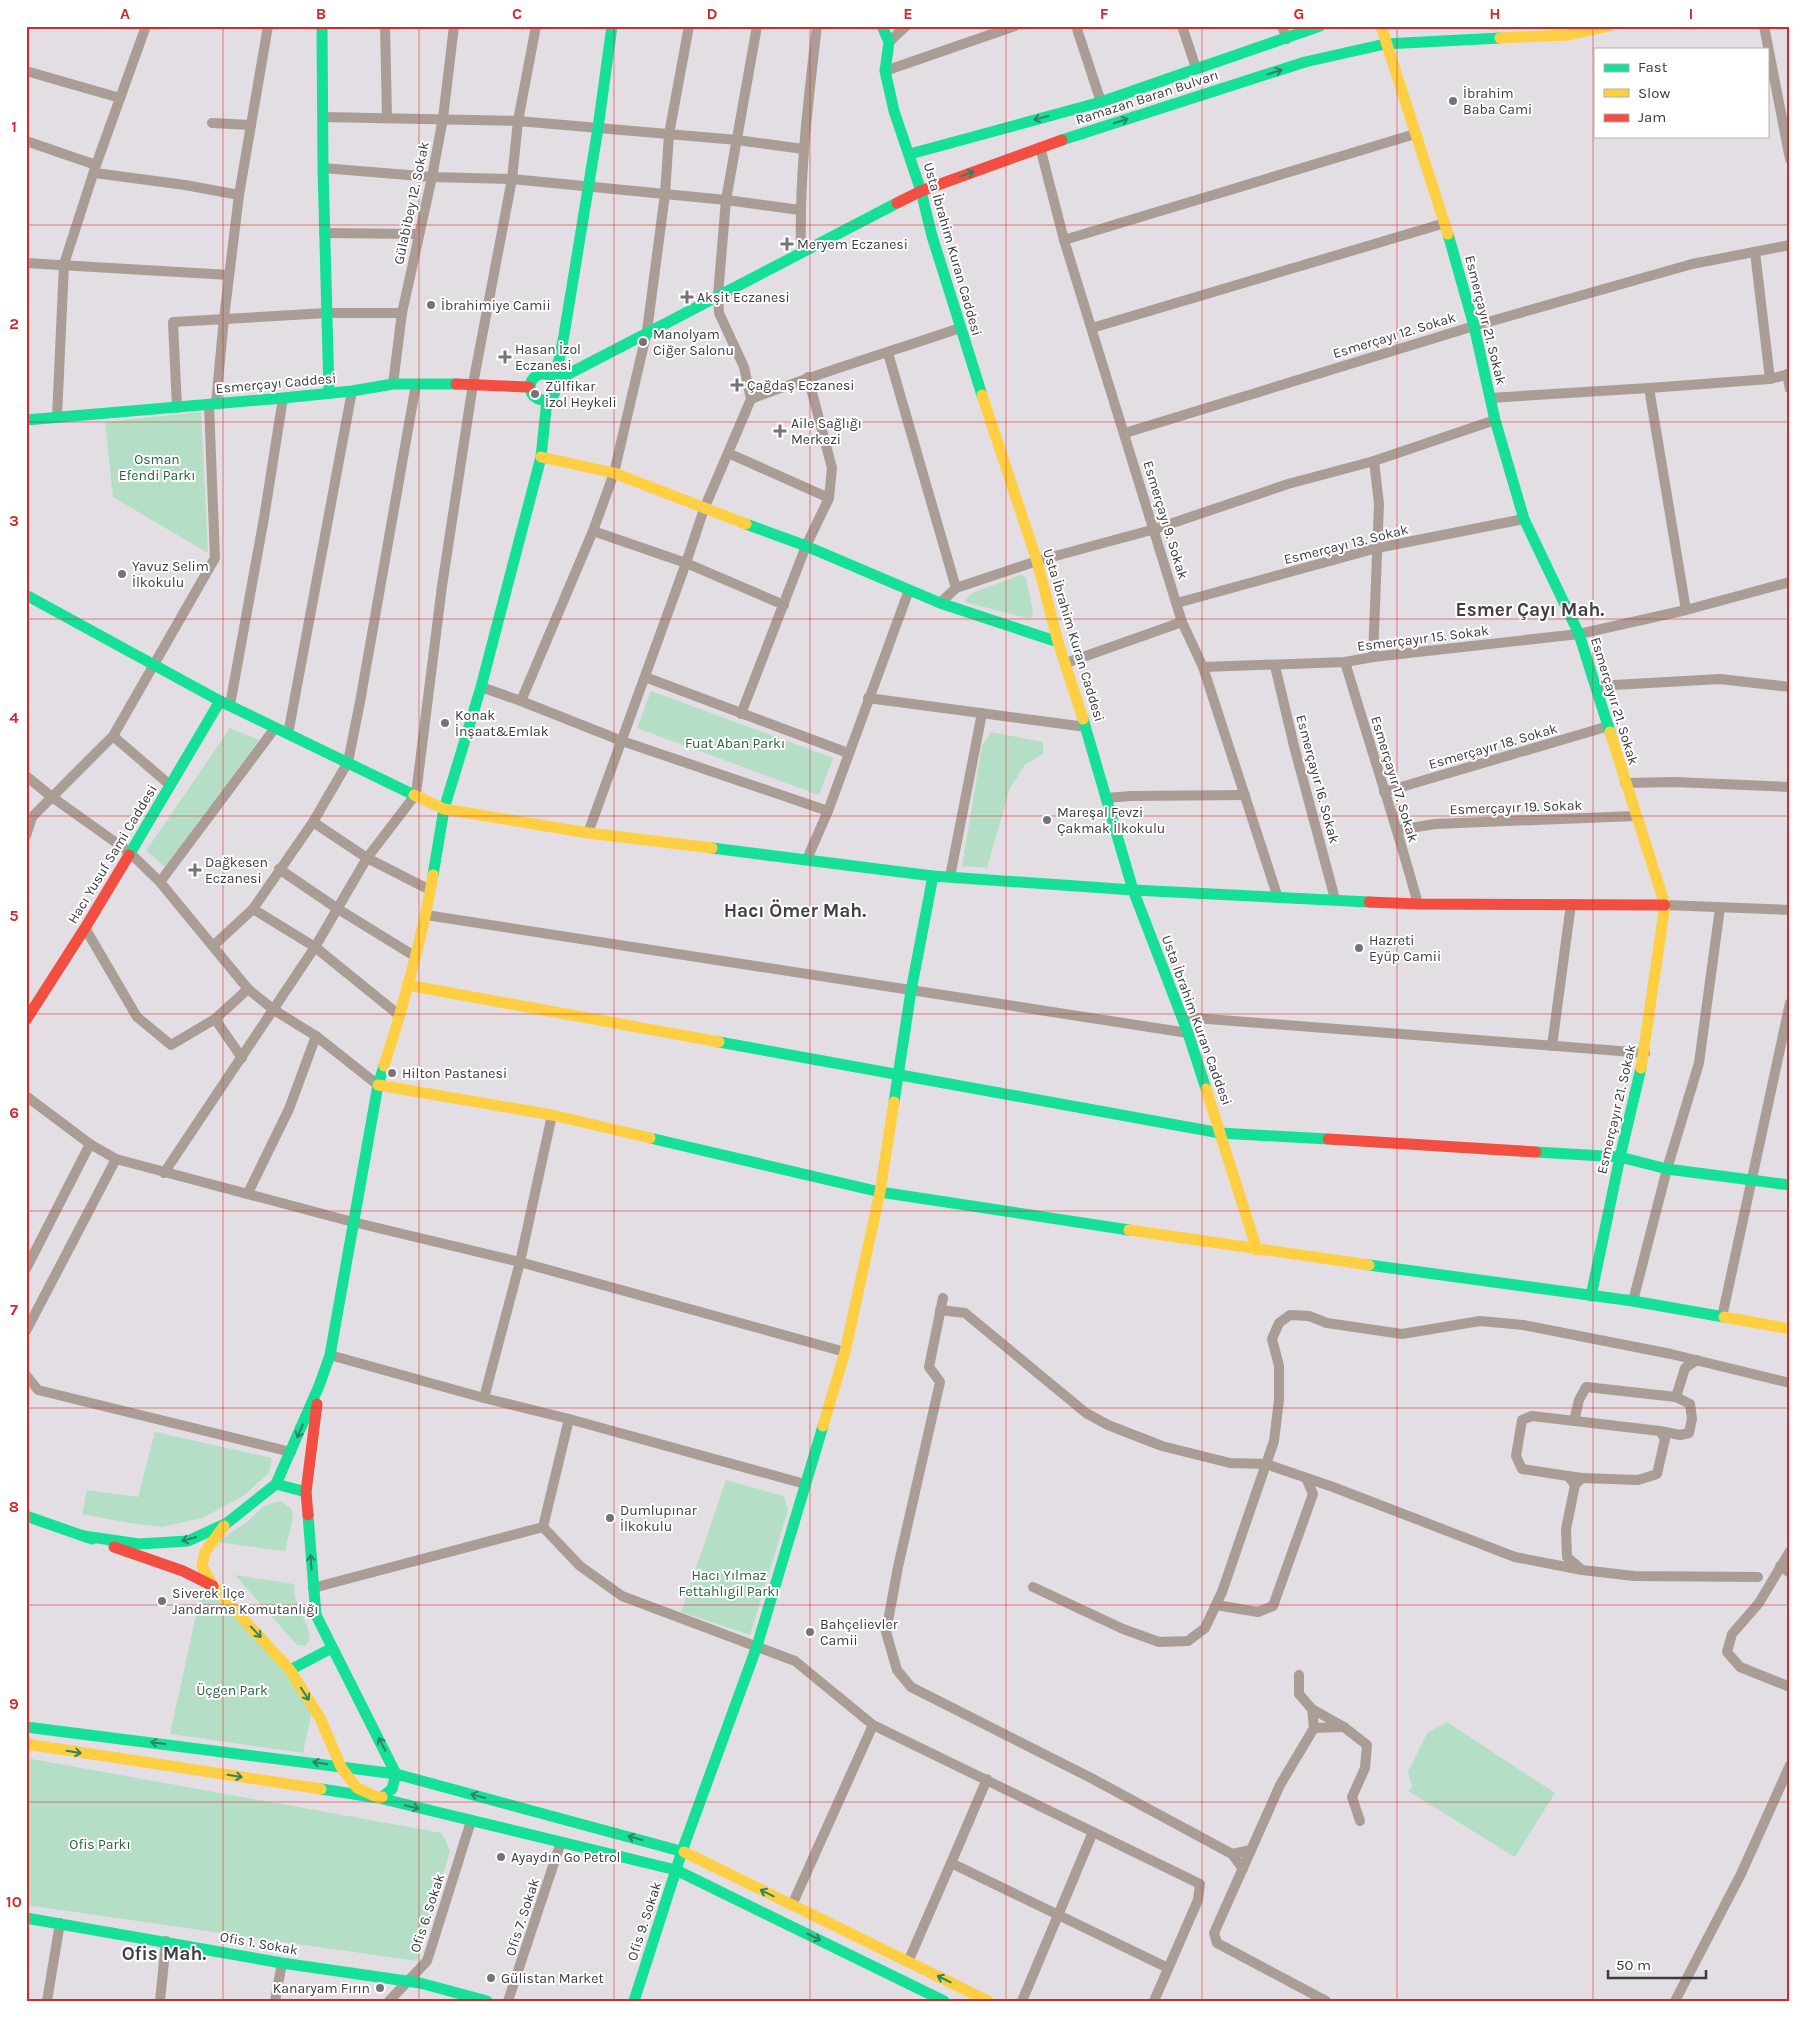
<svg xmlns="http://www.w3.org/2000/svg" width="1816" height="2027" font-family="Karla,sans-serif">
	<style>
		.green { fill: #b4dfc6 }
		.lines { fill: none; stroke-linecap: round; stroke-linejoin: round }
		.street { stroke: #aa9d96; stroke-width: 10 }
		.fast { stroke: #16e098; stroke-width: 11 }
		.slow { stroke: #ffcf43; stroke-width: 11 }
		.jam { stroke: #f24e42; stroke-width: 11 }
		.oneway { stroke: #2b8566 }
		.grid { fill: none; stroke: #d62828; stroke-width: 1; stroke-opacity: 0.55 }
		.poi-dot { fill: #767377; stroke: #fff; stroke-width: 2 }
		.labels { text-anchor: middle; stroke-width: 4; stroke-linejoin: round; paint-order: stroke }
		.poi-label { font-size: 14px; fill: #3c3a3d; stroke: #fff; text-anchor: start }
		.street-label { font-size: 14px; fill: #3c3a3d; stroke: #fff }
		.park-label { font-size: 14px; fill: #256141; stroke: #fff }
		.district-label { font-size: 19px; font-weight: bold; fill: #433e44; stroke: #fff }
		.neatline { fill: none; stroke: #d62828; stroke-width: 2 }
		.grid-label { font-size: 16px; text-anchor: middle; font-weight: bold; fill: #d62828 }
	</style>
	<rect width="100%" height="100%" fill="#e2dee3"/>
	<g class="green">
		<polygon points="201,412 208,553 113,497 105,422"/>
		<polygon points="1021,575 1026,578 1033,611 1031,619 965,602 967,597 974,592"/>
		<polygon points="651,691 833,758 819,795 637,728"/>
		<polygon points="230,728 259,740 165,867 146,851"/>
		<polygon points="991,732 1043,742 1043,754 1025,765 1010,788 987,868 962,866 982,746"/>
		<polygon points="155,1432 272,1458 269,1473 243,1496 202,1518 162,1527 129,1523 82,1514 87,1490 138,1497"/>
		<polygon points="726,1480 784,1496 788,1510 750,1635 681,1612"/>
		<polygon points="280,1501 292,1509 293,1518 285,1551 217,1542 247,1522 264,1506"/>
		<polygon points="235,1575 294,1584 295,1597 310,1634 309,1641 305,1646 297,1645"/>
		<polygon points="202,1588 218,1595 313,1706 303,1753 170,1734"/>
		<polygon points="1447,1722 1555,1793 1515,1857 1408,1791 1412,1787 1408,1772 1427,1733"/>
		<polygon points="26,1758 442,1833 450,1851 417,1961 26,1905"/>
	</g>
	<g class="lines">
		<g class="street">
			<polyline points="385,26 387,117"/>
			<polyline points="1076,26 1101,102"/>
			<polyline points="1182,26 1196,68"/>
			<polyline points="1282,26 1287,39"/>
			<polyline points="1764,26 1790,159"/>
			<polyline points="889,42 906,26"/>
			<polyline points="26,71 120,98"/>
			<polyline points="885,71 1015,26"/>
			<polyline points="323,117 518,121 737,140 803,149"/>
			<polyline points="212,123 251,125"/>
			<polyline points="26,141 96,165"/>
			<polyline points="1040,147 1064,240 1182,622 1203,667 1278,898"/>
			<polyline points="323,168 432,177 512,179 726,200 800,210"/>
			<polyline points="95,173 185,185 239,195"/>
			<polyline points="324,233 419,234"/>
			<polyline points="1064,240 1415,134"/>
			<path d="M801,252C799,176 808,102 817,26"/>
			<polyline points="1755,252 1770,379"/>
			<polyline points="26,263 229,275"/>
			<polyline points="1092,328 1445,223"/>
			<polyline points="888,353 956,588"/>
			<polyline points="1787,374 1790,389"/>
			<polyline points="393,384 402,313 432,177 443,118 454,26"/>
			<polyline points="1649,388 1686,610"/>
			<polyline points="1490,398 1649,388 1770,379 1790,374"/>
			<path d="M751,399C820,372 890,352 960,328"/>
			<polyline points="216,403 224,318 239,195 268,26"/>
			<polyline points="177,408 173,322 327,313 402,313"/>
			<polyline points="57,417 64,264 96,165 146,26"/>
			<polyline points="1125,433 1474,326 1692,264 1790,245"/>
			<polyline points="728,453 829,498"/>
			<polyline points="593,531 686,563 784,605"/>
			<polyline points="940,603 956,588 1037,561 1155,529 1288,484 1374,461 1495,420"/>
			<polyline points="1177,603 1377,548 1524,519"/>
			<polyline points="1373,657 1379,504 1374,461"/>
			<path d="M1345,662C1369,743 1396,823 1418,904"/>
			<polyline points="1066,663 1182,622"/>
			<polyline points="1275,666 1294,746 1335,899"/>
			<polyline points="1203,667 1345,662 1373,657 1579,634 1686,610 1790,582"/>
			<polyline points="645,677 848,753"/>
			<polyline points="1596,686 1720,679 1790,687"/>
			<polyline points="481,687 521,701 622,741 828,811"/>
			<polyline points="868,698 1086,727"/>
			<polyline points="521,701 593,531 614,473 647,331 665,194 669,134 689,26"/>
			<polyline points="230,705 264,518 283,398"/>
			<polyline points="741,714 806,546 829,498 832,468 808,377"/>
			<polyline points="288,734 352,391"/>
			<polyline points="113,736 170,785"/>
			<polyline points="26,776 52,797 129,852 160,882 248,989 274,1010 316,1036 378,1085"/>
			<polyline points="1625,783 1674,782 1790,787"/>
			<polyline points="1384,792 1609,726"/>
			<polyline points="1106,798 1131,796 1245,795"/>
			<polyline points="313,822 367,858 430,890"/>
			<polyline points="1398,830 1435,824 1635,816"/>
			<polyline points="588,833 686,563 704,509 751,399 744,367 719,313 718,295 726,200 757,26"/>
			<polyline points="26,836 32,817 113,736 215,558 209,404"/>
			<polyline points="807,859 828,811 909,590"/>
			<polyline points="279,869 338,909 416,957"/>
			<polyline points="950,877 982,713"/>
			<polyline points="160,882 275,728"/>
			<polyline points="1665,905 1790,910"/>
			<polyline points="253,909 315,947 400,1016"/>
			<polyline points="426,915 1188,1033"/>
			<polyline points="85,928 137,1017 171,1045 215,1019 248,989"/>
			<polyline points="213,946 253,909 313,822 348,762 360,702 416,384"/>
			<polyline points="1182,1017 1645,1053"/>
			<polyline points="215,1019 242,1058"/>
			<polyline points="1552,1046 1571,904"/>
			<polyline points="26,1096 90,1144 116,1159"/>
			<polyline points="164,1173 315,947 367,858 416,794 442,586 473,384 512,179 518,121 536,26"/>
			<polyline points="248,1193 289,1109 316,1036"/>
			<polyline points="26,1269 90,1144"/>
			<polyline points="943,1298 929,1367 940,1382 898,1567 886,1632 897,1670 911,1687 1093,1779 1232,1854"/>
			<polyline points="1633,1301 1667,1169 1699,1063 1720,908"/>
			<polyline points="940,1310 965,1313 1086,1413 1108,1425 1162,1446 1230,1463 1266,1464 1333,1487 1515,1557 1582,1570"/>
			<polyline points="1722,1317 1790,1003"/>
			<polyline points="26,1331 116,1159 353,1222 520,1262 845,1352"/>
			<polyline points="330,1355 484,1398 569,1419 543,1527"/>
			<polyline points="26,1375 38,1390 291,1452"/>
			<polyline points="1676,1397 1685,1368 1697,1360"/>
			<polyline points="484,1398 520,1262 552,1115"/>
			<polyline points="569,1419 805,1484"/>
			<polyline points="1574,1421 1579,1400 1586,1387 1676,1397 1690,1404 1692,1419 1689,1433 1680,1435 1660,1431"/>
			<polyline points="1568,1476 1522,1469 1516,1456 1522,1420 1532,1416 1660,1431 1665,1439 1657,1474 1638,1480 1582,1478"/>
			<polyline points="1575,1485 1582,1478 1568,1476 1575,1485 1566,1529 1567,1557 1582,1570 1634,1576 1758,1577"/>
			<polyline points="1790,1551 1759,1603 1732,1634 1727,1652 1740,1667 1790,1687"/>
			<polyline points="1780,1566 1790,1573"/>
			<polyline points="1033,1587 1123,1629 1159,1642 1188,1641 1205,1628 1222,1592 1274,1441 1279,1400 1279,1366 1272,1339 1279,1323 1290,1315 1309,1316 1327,1323 1402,1334 1480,1321 1523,1325 1671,1354 1790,1383"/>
			<polyline points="313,1588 543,1527 580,1566 622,1596 795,1661 873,1725 1200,1884 1198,1900 1154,2001"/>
			<polyline points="1216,1605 1258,1612 1273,1606 1313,1494 1306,1478"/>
			<polyline points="1299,1675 1299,1694 1312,1709 1314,1728 1280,1785 1214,1933 1217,1943 1326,2001"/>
			<polyline points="1312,1709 1344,1727 1314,1728"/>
			<polyline points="1344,1727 1367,1745 1365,1768 1352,1797 1360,1821"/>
			<polyline points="987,1779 951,1863 1168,1968"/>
			<polyline points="1243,1869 1232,1854 1251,1850"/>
			<polyline points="792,1905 873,1725"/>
			<polyline points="908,1962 951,1863"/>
			<polyline points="47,2001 60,1923"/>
			<polyline points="160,2001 166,1941"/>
			<polyline points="275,2001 282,1963"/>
			<polyline points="389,2001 427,1961 471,1821"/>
			<polyline points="508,2001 561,1842"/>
			<polyline points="1022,2001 1093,1832"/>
			<polyline points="1675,2001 1741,1874 1790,1765"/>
		</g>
		<g class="fast">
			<polyline points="322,26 323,168 329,392"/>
			<polyline points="882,26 889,42 885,71 894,111 921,191 932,236 982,395"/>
			<polyline points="1062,140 1305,62 1385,44 1500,38"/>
			<polyline points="910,154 1101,102 1320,26"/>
			<polyline points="1448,234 1474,326 1495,420 1524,519 1579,634 1610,732"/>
			<circle cx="543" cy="387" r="13"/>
			<polyline points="553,377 559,360 564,335 598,128 612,26"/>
			<polyline points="555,381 897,203"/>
			<polyline points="26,420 283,398 352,391 393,384 456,384"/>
			<polyline points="746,524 806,546 940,603 1058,642"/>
			<polyline points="26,595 220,701 414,795"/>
			<polyline points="1083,719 1133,890 1188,1033 1206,1089"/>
			<polyline points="712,848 933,876 1133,890 1369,902"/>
			<polyline points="129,855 220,701"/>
			<polyline points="433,875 444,809 481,687 541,457 547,400"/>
			<polyline points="719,1042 1220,1133 1328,1139"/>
			<polyline points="894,1102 911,991 933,876"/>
			<polyline points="650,1138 880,1192 1129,1230"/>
			<polyline points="1536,1152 1620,1157 1667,1169 1790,1185"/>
			<polyline points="1369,1265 1633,1301 1724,1317"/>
			<polyline points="1591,1296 1620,1157 1641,1068"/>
			<polyline points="276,1484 306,1492"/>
			<polyline points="308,1515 316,1615 396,1774 392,1789 382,1797"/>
			<polyline points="26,1516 92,1539"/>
			<polyline points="84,1536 139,1544 188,1541 227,1523 276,1484 319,1386 330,1355 378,1085 384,1066"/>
			<polyline points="290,1670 332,1648"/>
			<polyline points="26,1727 396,1774 684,1852"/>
			<polyline points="321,1789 379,1798 676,1870 944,2001"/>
			<polyline points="26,1918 282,1963 420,1983 487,2001"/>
			<polyline points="634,2001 682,1851 757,1646 823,1426"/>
		</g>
		<g class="slow">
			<polyline points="1381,26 1448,234"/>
			<polyline points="1500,38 1569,35 1609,26"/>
			<polyline points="982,395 1037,561 1058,642 1083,719"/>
			<polyline points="541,457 614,473 746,524"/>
			<polyline points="1610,732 1665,905 1641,1068"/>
			<polyline points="414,795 444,809 588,833 712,848"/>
			<polyline points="407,985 719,1042"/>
			<path d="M384,1066C404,1003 422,940 433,875"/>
			<polyline points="378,1085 552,1115 650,1138"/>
			<polyline points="1206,1089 1257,1250"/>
			<polyline points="1129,1230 1369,1265"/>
			<polyline points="1724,1317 1790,1329"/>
			<polyline points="823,1426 845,1352 880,1192 894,1102"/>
			<polyline points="224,1526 205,1552 202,1566 213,1586 290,1670 320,1718 341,1767 357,1788 379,1798 382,1797"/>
			<polyline points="26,1744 321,1789"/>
			<polyline points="684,1852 988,2001"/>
		</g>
		<g class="jam">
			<polyline points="897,203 921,191 1062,140"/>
			<polyline points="456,384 529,387"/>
			<polyline points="1369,902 1418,904 1665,905"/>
			<polyline points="26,1020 85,928 129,855"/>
			<polyline points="1328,1139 1536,1152"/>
			<polyline points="308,1515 306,1492 317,1404"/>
			<polyline points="114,1547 183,1571 213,1586"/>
		</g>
	</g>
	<defs><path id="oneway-shaft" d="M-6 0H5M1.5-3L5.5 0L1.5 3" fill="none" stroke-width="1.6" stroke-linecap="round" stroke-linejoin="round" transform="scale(1.25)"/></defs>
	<g class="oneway">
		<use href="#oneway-shaft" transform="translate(1275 72) rotate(-18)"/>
		<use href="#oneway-shaft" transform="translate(1041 118) rotate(165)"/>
		<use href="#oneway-shaft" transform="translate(1121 121) rotate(-18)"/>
		<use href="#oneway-shaft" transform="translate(967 174) rotate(-20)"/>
		<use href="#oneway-shaft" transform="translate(300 1431) rotate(113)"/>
		<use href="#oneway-shaft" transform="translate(189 1539) rotate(164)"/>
		<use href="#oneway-shaft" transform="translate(311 1562) rotate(-94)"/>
		<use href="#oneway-shaft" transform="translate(256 1632) rotate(47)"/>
		<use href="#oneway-shaft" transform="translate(305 1694) rotate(57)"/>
		<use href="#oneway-shaft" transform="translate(158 1743) rotate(-173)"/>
		<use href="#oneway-shaft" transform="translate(382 1744) rotate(-117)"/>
		<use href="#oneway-shaft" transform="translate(74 1752) rotate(9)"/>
		<use href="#oneway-shaft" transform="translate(320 1763) rotate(-171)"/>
		<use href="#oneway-shaft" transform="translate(235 1776) rotate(9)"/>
		<use href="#oneway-shaft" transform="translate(478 1796) rotate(-165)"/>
		<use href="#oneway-shaft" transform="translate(412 1807) rotate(14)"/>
		<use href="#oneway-shaft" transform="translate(635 1838) rotate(-165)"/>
		<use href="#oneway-shaft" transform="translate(767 1893) rotate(-154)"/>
		<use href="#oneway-shaft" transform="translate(814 1937) rotate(26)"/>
		<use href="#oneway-shaft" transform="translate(944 1979) rotate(-154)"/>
	</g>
	<path class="grid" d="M223,26V2001M419,26V2001M614,26V2001M810,26V2001M1006,26V2001M1202,26V2001M1397,26V2001M1593,26V2001M26,225H1790M26,422H1790M26,619H1790M26,816H1790M26,1014H1790M26,1211H1790M26,1408H1790M26,1605H1790M26,1802H1790"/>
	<g class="poi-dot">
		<circle cx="1453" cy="101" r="5"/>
		<path d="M784.5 236.5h5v5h5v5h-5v5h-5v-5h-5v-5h5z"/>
		<path d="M684.5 289.5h5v5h5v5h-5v5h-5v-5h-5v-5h5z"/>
		<circle cx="431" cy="305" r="5"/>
		<circle cx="643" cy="342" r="5"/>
		<path d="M502.5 349.5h5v5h5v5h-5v5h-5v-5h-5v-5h5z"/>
		<path d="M734.5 377.5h5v5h5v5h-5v5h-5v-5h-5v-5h5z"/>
		<circle cx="535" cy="394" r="5"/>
		<path d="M777.5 423.5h5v5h5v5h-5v5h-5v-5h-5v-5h5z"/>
		<circle cx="122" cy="574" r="5"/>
		<circle cx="445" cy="723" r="5"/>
		<circle cx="1047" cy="820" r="5"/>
		<path d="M192.5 862.5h5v5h5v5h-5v5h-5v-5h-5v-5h5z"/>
		<circle cx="1359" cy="948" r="5"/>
		<circle cx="392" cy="1073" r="5"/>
		<circle cx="610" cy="1518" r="5"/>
		<circle cx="162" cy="1601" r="5"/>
		<circle cx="810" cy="1632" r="5"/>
		<circle cx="501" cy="1857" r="5"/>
		<circle cx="491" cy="1978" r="5"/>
		<circle cx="380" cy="1988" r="5"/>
	</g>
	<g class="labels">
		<g class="poi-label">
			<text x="1463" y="98">İbrahim<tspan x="1463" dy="16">Baba Cami</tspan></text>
			<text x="797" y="249">Meryem Eczanesi</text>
			<text x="697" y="302">Akşit Eczanesi</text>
			<text x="441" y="310">İbrahimiye Camii</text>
			<text x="653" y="339">Manolyam<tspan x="653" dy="16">Ciğer Salonu</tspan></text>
			<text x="515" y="354">Hasan İzol<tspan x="515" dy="16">Eczanesi</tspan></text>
			<text x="747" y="390">Çağdaş Eczanesi</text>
			<text x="545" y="391">Zülfikar<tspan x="545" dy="16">İzol Heykeli</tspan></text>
			<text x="791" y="428">Aile Sağlığı<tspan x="791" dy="16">Merkezi</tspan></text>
			<text x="132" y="571">Yavuz Selim<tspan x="132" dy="16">İlkokulu</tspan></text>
			<text x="455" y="720">Konak<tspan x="455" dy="16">İnşaat&amp;Emlak</tspan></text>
			<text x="1057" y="817">Mareşal Fevzi<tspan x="1057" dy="16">Çakmak İlkokulu</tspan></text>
			<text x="205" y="867">Dağkesen<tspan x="205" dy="16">Eczanesi</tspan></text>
			<text x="1369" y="945">Hazreti<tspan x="1369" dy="16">Eyüp Camii</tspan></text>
			<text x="402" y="1078">Hilton Pastanesi</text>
			<text x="620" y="1515">Dumlupınar<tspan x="620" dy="16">İlkokulu</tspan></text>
			<text x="172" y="1598">Siverek İlçe<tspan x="172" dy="16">Jandarma Komutanlığı</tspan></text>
			<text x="820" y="1629">Bahçelievler<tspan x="820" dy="16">Camii</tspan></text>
			<text x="511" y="1862">Ayaydın Go Petrol</text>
			<text x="501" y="1983">Gülistan Market</text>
			<text x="370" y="1993" text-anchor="end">Kanaryam Fırın</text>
		</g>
		<g class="street-label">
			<text transform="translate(1147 97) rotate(-18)" y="5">Ramazan Baran Bulvarı</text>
			<text transform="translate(411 203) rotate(-78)" y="5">Gülabibey 12. Sokak</text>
			<text transform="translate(953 249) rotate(74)" y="5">Usta İbrahim Kuran Caddesi</text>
			<text transform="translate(1486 320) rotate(76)" y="5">Esmerçayır 21. Sokak</text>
			<text transform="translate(1394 335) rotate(-17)" y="5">Esmerçayı 12. Sokak</text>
			<text transform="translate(276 383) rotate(-5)" y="5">Esmerçayı Caddesi</text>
			<text transform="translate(1166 520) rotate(73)" y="5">Esmerçayı 9. Sokak</text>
			<text transform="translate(1346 544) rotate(-14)" y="5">Esmerçayı 13. Sokak</text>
			<text transform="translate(1074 635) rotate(73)" y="5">Usta İbrahim Kuran Caddesi</text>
			<text transform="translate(1423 638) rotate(-7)" y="5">Esmerçayır 15. Sokak</text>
			<text transform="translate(1615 701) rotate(73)" y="5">Esmerçayır 21. Sokak</text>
			<text transform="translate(1493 746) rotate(-16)" y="5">Esmerçayır 18. Sokak</text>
			<text transform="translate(1318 779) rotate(75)" y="5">Esmerçayır 16. Sokak</text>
			<text transform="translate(1395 779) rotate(73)" y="5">Esmerçayır 17. Sokak</text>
			<text transform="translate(1516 807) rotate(-2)" y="5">Esmerçayır 19. Sokak</text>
			<text transform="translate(112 854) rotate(-59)" y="5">Hacı Yusuf Sami Caddesi</text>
			<text transform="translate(1197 1020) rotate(70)" y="5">Usta İbrahim Kuran Caddesi</text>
			<text transform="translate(1616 1109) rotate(-77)" y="5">Esmerçayır 21. Sokak</text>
			<text transform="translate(427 1913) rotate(-72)" y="5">Ofis 6. Sokak</text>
			<text transform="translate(522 1917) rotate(-72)" y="5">Ofis 7. Sokak</text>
			<text transform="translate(644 1921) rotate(-72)" y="5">Ofis 9. Sokak</text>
			<text transform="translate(259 1943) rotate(10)" y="5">Ofis 1. Sokak</text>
		</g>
		<g class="park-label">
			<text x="157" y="464">Osman<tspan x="157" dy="16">Efendi Parkı</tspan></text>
			<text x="735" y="748">Fuat Aban Parkı</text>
			<text x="729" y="1580">Hacı Yılmaz<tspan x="729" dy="16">Fettahlıgil Parkı</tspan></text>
			<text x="232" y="1695">Üçgen Park</text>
			<text x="100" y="1849">Ofis Parkı</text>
		</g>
		<g class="district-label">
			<text x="1530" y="616">Esmer Çayı Mah.</text>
			<text x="795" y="917">Hacı Ömer Mah.</text>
			<text x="164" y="1960">Ofis Mah.</text>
		</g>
	</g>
	<rect width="1816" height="2027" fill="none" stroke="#ffffff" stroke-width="55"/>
	<rect x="1594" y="48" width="175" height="90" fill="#ffffff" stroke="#b1b0b1"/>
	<rect x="1604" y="64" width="25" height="8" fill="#16e098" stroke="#b1b0b1"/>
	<text x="1638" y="72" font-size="15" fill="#3c3a3d">Fast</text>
	<rect x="1604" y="89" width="25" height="8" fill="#ffcf43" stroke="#b1b0b1"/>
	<text x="1638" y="98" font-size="15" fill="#3c3a3d">Slow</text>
	<rect x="1604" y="114" width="25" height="8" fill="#f24e42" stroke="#b1b0b1"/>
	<text x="1638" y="122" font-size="15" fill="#3c3a3d">Jam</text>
	<path d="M1608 1970v8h98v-8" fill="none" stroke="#3c3a3d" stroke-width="2.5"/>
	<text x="1616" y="1970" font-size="15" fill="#3c3a3d" stroke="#ffffff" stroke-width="4" paint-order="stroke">50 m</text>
	<rect x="28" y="28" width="1760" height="1972" class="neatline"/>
	<g class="grid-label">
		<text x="125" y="19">A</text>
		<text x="321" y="19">B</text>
		<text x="517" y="19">C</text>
		<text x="712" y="19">D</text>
		<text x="908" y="19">E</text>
		<text x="1104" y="19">F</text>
		<text x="1299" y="19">G</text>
		<text x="1495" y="19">H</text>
		<text x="1691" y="19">I</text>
		<text x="14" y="132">1</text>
		<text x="14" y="329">2</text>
		<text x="14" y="526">3</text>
		<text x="14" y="723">4</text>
		<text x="14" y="921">5</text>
		<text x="14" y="1118">6</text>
		<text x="14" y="1315">7</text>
		<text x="14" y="1512">8</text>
		<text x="14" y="1709">9</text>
		<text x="14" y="1907">10</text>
	</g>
</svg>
